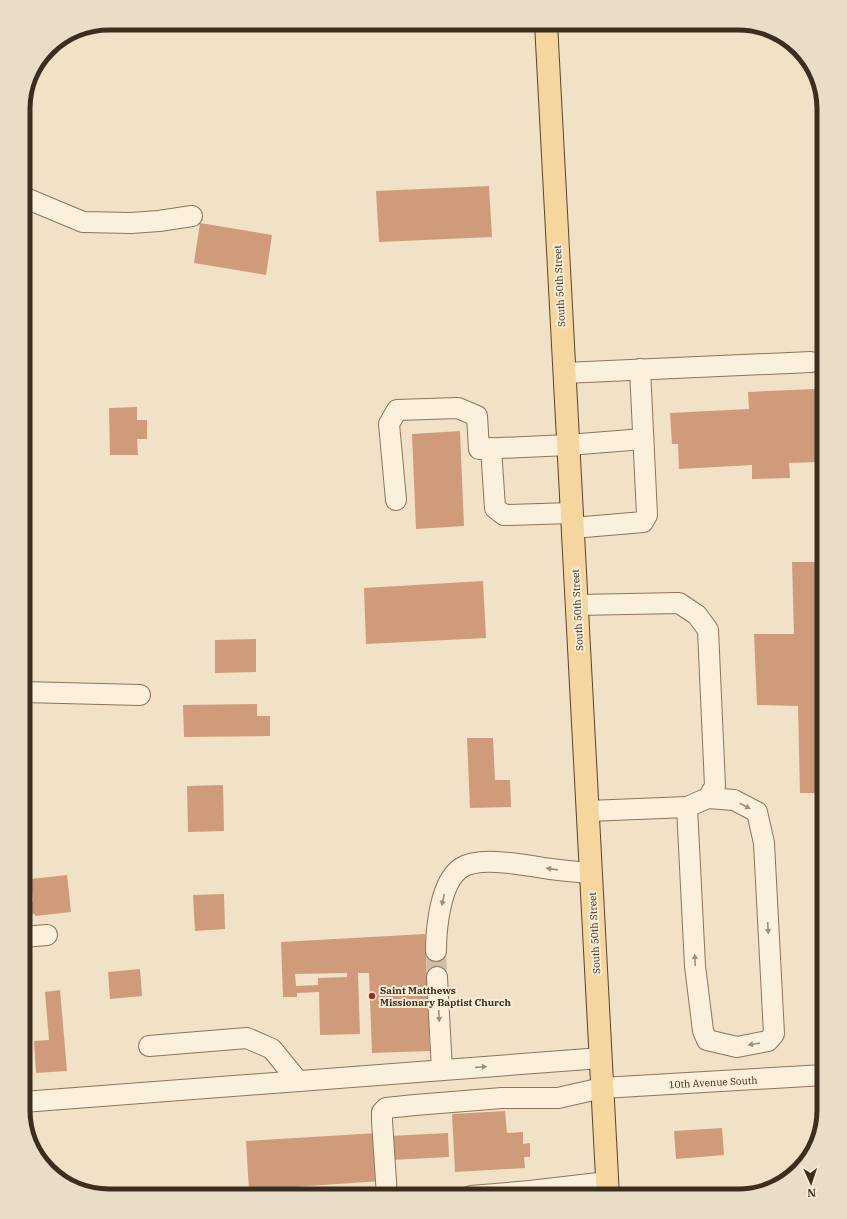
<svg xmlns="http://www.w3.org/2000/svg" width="847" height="1219" font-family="'IBM Plex Serif',serif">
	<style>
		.building { fill: #d09b7b; fill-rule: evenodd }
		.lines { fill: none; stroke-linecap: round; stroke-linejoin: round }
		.minor-tunnel { stroke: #cdbea5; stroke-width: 20; stroke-dasharray: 20 10; stroke-linecap: butt }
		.minor-casing { stroke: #8d745b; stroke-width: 22 }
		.major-casing { stroke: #5b422f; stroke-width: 24 }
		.minor { stroke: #faf0db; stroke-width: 20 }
		.major { stroke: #f4d69e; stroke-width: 22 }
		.oneway { fill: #9c8e7d }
		.poi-dot { fill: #9f282d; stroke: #f7edd7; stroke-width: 1.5 }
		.labels { text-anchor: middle; stroke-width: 4; stroke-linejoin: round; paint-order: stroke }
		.street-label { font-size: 10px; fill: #3d2d1f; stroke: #f7edd7 }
		.poi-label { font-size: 10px; font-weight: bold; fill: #3d2d1f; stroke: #f7edd7; text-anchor: start }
		.rim { fill: none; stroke: #3d2d1f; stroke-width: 5 }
	</style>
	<rect width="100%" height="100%" fill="#f1e2c7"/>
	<g class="building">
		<polygon points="29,81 30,96 25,96 28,87"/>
		<polygon points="489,186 492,237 379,242 376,191"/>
		<polygon points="200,223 272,235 266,275 194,263"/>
		<polygon points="815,389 819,462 789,463 790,478 752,479 752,465 679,469 678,444 672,444 670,413 749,409 748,392"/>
		<polygon points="137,407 137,420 147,420 147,439 137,439 138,455 110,455 109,408"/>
		<polygon points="460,431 464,526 416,529 412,434"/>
		<polygon points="792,562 824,562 824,793 800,793 798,706 757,705 754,634 794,634"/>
		<polygon points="483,581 486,638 366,644 364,588"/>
		<polygon points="256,639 256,672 215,673 215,640"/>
		<polygon points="257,704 257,716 270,716 270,736 184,737 183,705"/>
		<polygon points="467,738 493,738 495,780 510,780 511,807 470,808"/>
		<polygon points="223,785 224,831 188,832 187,786"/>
		<polygon points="67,875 71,912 35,916 35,914 27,915 26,903 33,902 31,879"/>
		<polygon points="224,894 225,929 195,931 193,895"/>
		<path d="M425,934L430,1051L372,1053L369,973H358L360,1034L320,1035L319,992L297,993V997H283L281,942ZM347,973V977L318,978V985L296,986L295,974Z"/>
		<polygon points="140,969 142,996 110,999 108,972"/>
		<polygon points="60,990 67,1071 36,1073 34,1041 49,1040 45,992"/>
		<polygon points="505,1111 507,1133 523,1132 523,1144 530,1143 530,1157 524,1157 525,1168 455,1172 452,1114"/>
		<polygon points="722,1128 724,1155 676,1159 674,1131"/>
		<polygon points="378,1133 381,1181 249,1190 246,1141"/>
		<polygon points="448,1133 449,1157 390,1160 389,1136"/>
	</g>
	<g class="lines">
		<polyline class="minor-tunnel" points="436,951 437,977"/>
		<g class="minor-casing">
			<g id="minor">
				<polyline points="23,197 83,222 131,223 159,221 192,216"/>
				<polyline points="564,373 811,362"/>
				<polyline points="491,448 495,508 504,515 572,513"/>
				<polyline points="396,500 389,424 397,410 458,408 477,416 479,449 568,445 643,439"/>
				<polyline points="573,528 643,522 647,515 640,369"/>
				<polyline points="577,605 679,603 697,615 708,630 715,786 708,798 687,807 588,811"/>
				<polyline points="23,692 140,695"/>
				<polyline points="687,807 695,966 703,1031 707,1040 737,1047 768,1041 774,1034 764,843 757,812 734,800 708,798"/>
				<polyline points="23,937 47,935"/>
				<path d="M436,951C436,929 440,882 461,868C480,855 529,866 551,869C565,871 578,872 591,873"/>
				<polyline points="437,977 442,1070"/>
				<polyline points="149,1046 247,1038 272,1049 298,1081"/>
				<polyline points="23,1102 601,1058"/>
				<polyline points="387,1196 382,1121 382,1112 386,1108 415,1105 502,1098 558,1098 602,1088 824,1075"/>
				<polyline points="471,1196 530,1191 607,1182"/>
			</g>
		</g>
		<g class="major-casing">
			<polyline id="major" points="546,23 608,1196"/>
		</g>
		<use href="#minor" class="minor"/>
		<use href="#major" class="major"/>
	</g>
	<defs><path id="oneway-solid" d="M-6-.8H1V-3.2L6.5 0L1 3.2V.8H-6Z"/></defs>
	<g class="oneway">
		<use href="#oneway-solid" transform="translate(745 806) rotate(28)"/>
		<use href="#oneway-solid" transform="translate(552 869) rotate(-172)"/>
		<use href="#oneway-solid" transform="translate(443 900) rotate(102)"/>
		<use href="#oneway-solid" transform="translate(768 928) rotate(87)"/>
		<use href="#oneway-solid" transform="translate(695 960) rotate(-93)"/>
		<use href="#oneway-solid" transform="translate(439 1016) rotate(87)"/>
		<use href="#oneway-solid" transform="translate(754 1044) rotate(170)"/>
		<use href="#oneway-solid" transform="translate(481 1067) rotate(-4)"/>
	</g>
	<circle class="poi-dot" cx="372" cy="996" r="4"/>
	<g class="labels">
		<g class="street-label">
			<text transform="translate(559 286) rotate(-93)" y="4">South 50th Street</text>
			<text transform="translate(577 610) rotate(-93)" y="4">South 50th Street</text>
			<text transform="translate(594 933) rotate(-93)" y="4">South 50th Street</text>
			<text transform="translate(713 1082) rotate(-3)" y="4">10th Avenue South</text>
		</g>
		<g class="poi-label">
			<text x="380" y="994">Saint Matthews<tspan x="380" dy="12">Missionary Baptist Church</tspan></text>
		</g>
	</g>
	<path d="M0 0H847V1219H0ZM109 30H738A79 79 0 0 1 817 109V1110A79 79 0 0 1 738 1189H109A79 79 0 0 1 30 1110V109A79 79 0 0 1 109 30Z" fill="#e8dec8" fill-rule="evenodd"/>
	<path class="rim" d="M109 30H738A79 79 0 0 1 817 109V1110A79 79 0 0 1 738 1189H109A79 79 0 0 1 30 1110V109A79 79 0 0 1 109 30Z"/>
	<g transform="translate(811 1183) rotate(177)" stroke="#f7edd7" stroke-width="3" paint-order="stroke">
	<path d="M0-3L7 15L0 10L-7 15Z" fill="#3d2d1f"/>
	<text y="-6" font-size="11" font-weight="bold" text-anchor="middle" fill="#3d2d1f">N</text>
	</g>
</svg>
